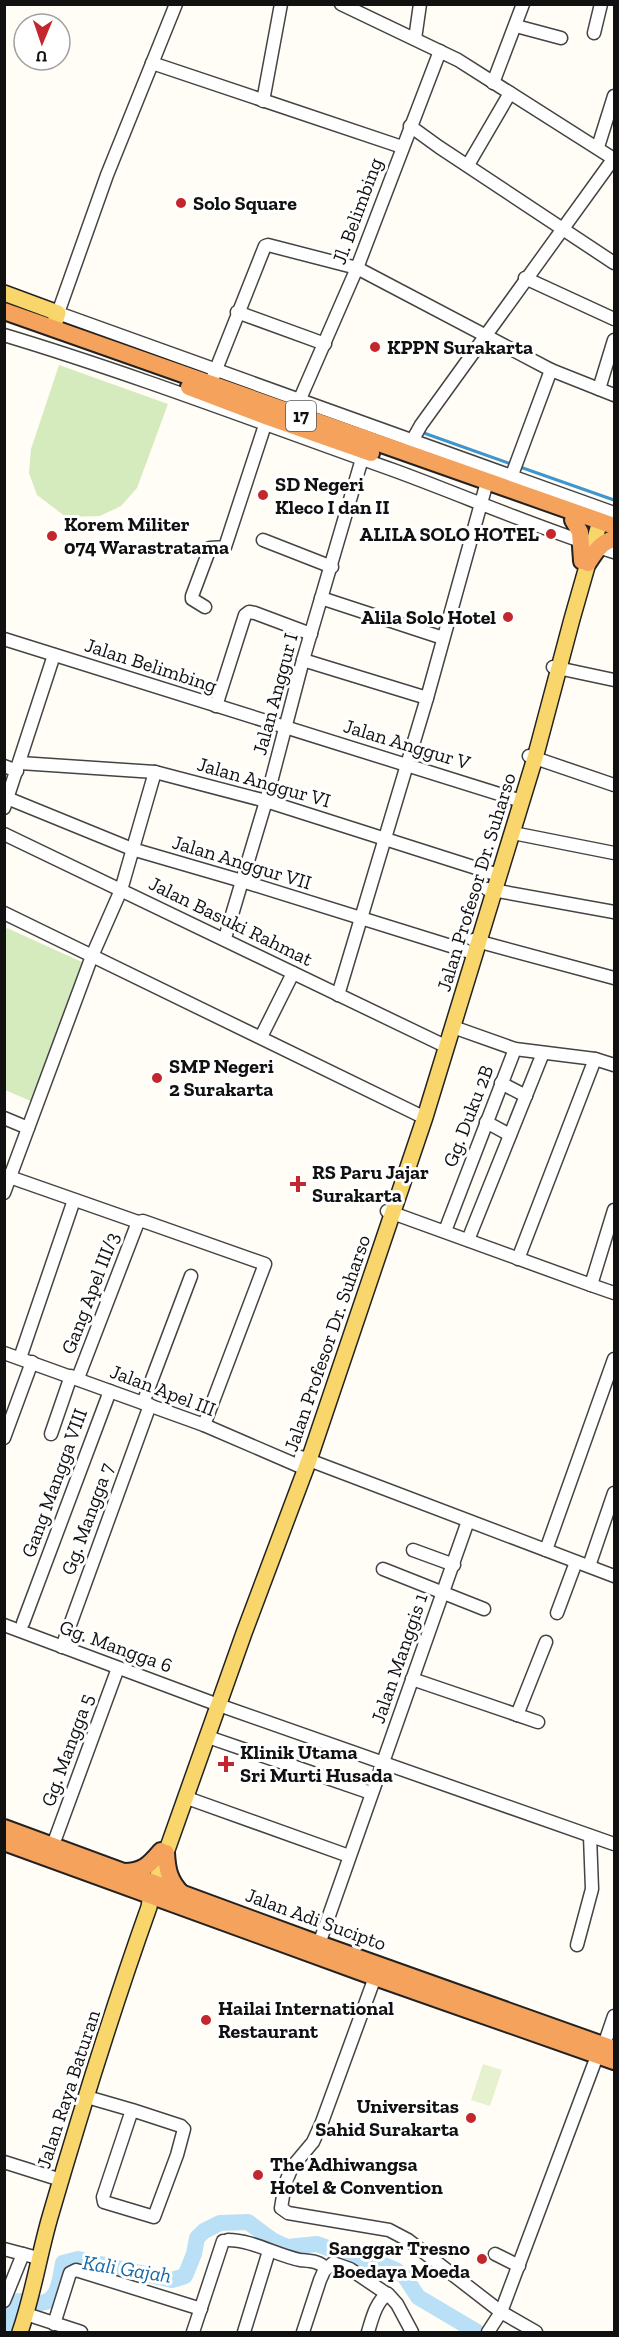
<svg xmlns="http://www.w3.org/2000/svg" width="619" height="2337" font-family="'Zilla Slab',serif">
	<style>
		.green { fill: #d5ebbd }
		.pitch { fill: #e6f2cf }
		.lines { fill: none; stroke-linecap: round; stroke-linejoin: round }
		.stream { stroke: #3f96cf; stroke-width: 3 }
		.river { stroke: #b9e0f7; stroke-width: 16 }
		.minor-casing { stroke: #444; stroke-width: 15 }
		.major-casing { stroke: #222; stroke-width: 18 }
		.highway-casing { stroke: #222; stroke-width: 20 }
		.minor { stroke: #fff; stroke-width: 12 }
		.major { stroke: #f9d66b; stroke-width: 15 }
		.highway { stroke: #f5a25d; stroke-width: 16 }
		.poi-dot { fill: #c4262e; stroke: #fff; stroke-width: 2 }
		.labels { text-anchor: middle; stroke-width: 6; stroke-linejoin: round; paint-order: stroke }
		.shield { fill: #fff; stroke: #585858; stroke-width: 1.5 }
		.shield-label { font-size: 18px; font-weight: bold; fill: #111 }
		.poi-label { font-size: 20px; font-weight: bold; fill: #111; stroke: #fff; text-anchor: start }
		.street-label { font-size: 20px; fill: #111; stroke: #fff }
		.water-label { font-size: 21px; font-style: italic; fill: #1768a6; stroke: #fff }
	</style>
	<rect width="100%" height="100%" fill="#fffdf5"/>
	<g class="green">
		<polygon points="59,365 168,404 137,488 121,506 100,516 66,517 37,495 29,473 31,449"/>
		<polygon points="7,928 84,963 33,1102 5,1090 4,933"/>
	</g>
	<polygon class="pitch" points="483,2064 502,2070 490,2106 471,2100"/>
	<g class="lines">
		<g class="stream">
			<polyline points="421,432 514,465"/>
			<polyline points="520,467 614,500"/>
		</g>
		<path class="river" d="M4,2328L15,2302C24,2299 31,2303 40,2303C59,2302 60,2278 63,2263L78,2259L172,2280L185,2276L194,2254L197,2238L204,2231L220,2223L248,2222L272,2240L287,2247L317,2244L360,2260L382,2264L396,2270L405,2277L418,2297L477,2332"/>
		<g class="minor-casing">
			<g id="minor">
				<polyline points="176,4 107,175 58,313 614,513"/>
				<polyline points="341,4 458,60 614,159"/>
				<polyline points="516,26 561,38"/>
				<polyline points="594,33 601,4"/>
				<polyline points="415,39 420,4"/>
				<polyline points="152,63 402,147"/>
				<polyline points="493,83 523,4"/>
				<polyline points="263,101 281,4"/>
				<polyline points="410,126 439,147 614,263"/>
				<polyline points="598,147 614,96"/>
				<polyline points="468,165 510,93"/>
				<polyline points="525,278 614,319"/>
				<polyline points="237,312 325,344"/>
				<path d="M4,335C137,375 266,425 396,471C469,498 540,529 614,552"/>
				<polyline points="551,370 614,395"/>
				<polyline points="213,377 265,246 268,245 357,268 551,370 509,483"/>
				<polyline points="599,389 614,340"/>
				<polyline points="296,408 357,268 440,51"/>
				<polyline points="408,448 421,425 614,158"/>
				<polyline points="263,540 332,567"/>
				<polyline points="321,598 443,638"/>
				<polyline points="205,607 192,599 192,596 210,548 225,547 265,425"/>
				<polyline points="4,639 515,799"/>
				<polyline points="303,660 427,698"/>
				<polyline points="553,667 614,680"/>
				<polyline points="216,706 245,615 249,612 255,613 311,634"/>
				<polyline points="529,756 614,785"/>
				<polyline points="20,763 155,772 266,801 492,873"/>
				<polyline points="4,766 17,771"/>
				<polyline points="7,798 132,849 242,881 470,952"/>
				<polyline points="4,808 54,655"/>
				<polyline points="513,833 614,853"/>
				<polyline points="4,834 441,1044"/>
				<polyline points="487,889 614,912"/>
				<polyline points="4,913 419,1115"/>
				<polyline points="225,938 266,801 303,660 364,452"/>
				<polyline points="473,940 614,978"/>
				<polyline points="338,995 427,698 485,489"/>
				<polyline points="453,1027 515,1049 595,1059 614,1065"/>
				<polyline points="261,1037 293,973"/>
				<polyline points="501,1083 526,1096"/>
				<polyline points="4,1118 28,1128"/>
				<polyline points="486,1122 510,1135"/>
				<polyline points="4,1175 138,1222 143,1221 265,1264 204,1425"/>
				<polyline points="4,1193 92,956 121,890 155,772"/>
				<polyline points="387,1211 591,1285 614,1210"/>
				<polyline points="445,1231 515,1049"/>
				<polyline points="468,1240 543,1053"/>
				<polyline points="518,1259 595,1059"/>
				<polyline points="591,1285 614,1293"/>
				<polyline points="4,1353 204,1425 306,1469"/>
				<polyline points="20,1358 74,1200"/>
				<polyline points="78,1378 138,1222"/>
				<polyline points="143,1403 191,1276"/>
				<polyline points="51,1434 71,1376"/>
				<polyline points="4,1438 32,1362"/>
				<polyline points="301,1457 614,1576"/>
				<polyline points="413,1550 454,1565"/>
				<polyline points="546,1550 614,1359"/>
				<polyline points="589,1566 614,1493"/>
				<polyline points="383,1569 484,1609"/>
				<polyline points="557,1613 576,1562"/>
				<polyline points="23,1623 110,1391"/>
				<polyline points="4,1625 213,1703 614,1844"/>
				<polyline points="62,1647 150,1405"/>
				<polyline points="412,1679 538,1722"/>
				<polyline points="517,1715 546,1642"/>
				<polyline points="208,1737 371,1793"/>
				<polyline points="187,1798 349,1856"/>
				<polyline points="53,1845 118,1668"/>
				<polyline points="319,1944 468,1521"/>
				<polyline points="577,1945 592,1889 590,1836"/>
				<polyline points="375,1977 322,2122 313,2142 292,2167 285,2184 281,2208 288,2213 389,2230 408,2240 501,2312 536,2332"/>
				<polyline points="604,2045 614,2016"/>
				<polyline points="87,2097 132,2110 103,2197 104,2202 154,2217 177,2155 184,2129 181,2126 132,2110"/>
				<polyline points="4,2162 61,2180"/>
				<path d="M228,2240C252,2240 276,2255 300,2260C310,2261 320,2261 326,2269"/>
				<polyline points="4,2249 38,2258"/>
				<polyline points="495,2254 519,2266"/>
				<polyline points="4,2301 23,2254"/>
				<polyline points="26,2314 81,2332"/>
				<polyline points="54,2324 70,2273 76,2270 201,2309"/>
				<polyline points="193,2332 223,2241"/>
				<polyline points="244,2332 269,2251"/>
				<polyline points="303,2332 320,2280 324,2271 333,2263 350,2269 387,2294"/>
				<path d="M368,2332C372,2319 376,2301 388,2294L397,2304L412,2332"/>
				<polyline points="488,2332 501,2312 597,2056"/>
			</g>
		</g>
		<g class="major-casing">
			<g id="major">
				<polyline points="4,293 58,313 53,328"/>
				<path d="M20,2332C33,2295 39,2255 50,2217C80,2114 113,2008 149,1907L151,1895L244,1633L309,1460L425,1117L535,758L572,619L600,521"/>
			</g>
		</g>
		<g class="highway-casing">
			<g id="highway">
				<polyline points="4,311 614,526"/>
				<polyline points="189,387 268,417 371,453"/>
				<polyline points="573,520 580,532 582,561"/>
				<path d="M588,563C595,552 601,542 614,539"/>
				<polyline points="4,1828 319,1944 614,2049"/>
				<polyline points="4,1842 375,1977 614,2061"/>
				<path d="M166,1853C167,1870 169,1880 181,1893"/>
				<path d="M124,1872C143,1872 149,1865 161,1851"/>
			</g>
		</g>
		<use href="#minor" class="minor"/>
		<use href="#major" class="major"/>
		<use href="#highway" class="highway"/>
	</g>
	<g class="poi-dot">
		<circle cx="181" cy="203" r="6"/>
		<circle cx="375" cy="347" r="6"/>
		<circle cx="263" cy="495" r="6"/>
		<circle cx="551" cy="534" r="6"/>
		<circle cx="52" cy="536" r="6"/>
		<circle cx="508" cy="617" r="6"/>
		<circle cx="157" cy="1078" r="6"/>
		<path d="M295 1175h6v6h6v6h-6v6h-6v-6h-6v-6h6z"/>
		<path d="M223 1755h6v6h6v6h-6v6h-6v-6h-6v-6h6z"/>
		<circle cx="206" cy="2020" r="6"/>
		<circle cx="471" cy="2118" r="6"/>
		<circle cx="258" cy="2175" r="6"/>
		<circle cx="482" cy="2259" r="6"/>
	</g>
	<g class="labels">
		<rect class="shield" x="286" y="401" width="30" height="30" rx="4.5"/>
		<g class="shield-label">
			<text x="301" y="422">17</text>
		</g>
		<g class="poi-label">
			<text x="193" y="210">Solo Square</text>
			<text x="387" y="354">KPPN Surakarta</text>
			<text x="275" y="491">SD Negeri<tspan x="275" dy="23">Kleco I dan II</tspan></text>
			<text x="64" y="531">Korem Militer<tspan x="64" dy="23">074 Warastratama</tspan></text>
			<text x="539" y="541" text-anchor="end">ALILA SOLO HOTEL</text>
			<text x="496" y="624" text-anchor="end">Alila Solo Hotel</text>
			<text x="169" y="1073">SMP Negeri<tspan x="169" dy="23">2 Surakarta</tspan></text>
			<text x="312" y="1179">RS Paru Jajar<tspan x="312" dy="23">Surakarta</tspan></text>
			<text x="240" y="1759">Klinik Utama<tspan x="240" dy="23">Sri Murti Husada</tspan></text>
			<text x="218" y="2015">Hailai International<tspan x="218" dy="23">Restaurant</tspan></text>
			<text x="459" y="2113" text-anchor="end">Universitas<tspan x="459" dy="23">Sahid Surakarta</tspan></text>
			<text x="270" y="2171">The Adhiwangsa<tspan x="270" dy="23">Hotel &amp; Convention</tspan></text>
			<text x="470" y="2255" text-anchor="end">Sanggar Tresno<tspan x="470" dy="23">Boedaya Moeda</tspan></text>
		</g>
		<g class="street-label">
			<text transform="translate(357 211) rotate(-70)" y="7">Jl. Belimbing</text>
			<text transform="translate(151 665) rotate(18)" y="7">Jalan Belimbing</text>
			<text transform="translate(275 694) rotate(-75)" y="7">Jalan Anggur I</text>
			<text transform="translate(407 744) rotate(17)" y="7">Jalan Anggur V</text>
			<text transform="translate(264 782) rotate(16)" y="7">Jalan Anggur VI</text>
			<text transform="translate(242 862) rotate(17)" y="7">Jalan Anggur VII</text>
			<text transform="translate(476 882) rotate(-73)" y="7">Jalan Profesor Dr. Suharso</text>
			<text transform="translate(231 921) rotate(26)" y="7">Jalan Basuki Rahmat</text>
			<text transform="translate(468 1116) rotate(-69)" y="7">Gg. Duku 2B</text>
			<text transform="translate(90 1293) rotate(-69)" y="7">Gang Apel III/3</text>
			<text transform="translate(327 1343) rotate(-71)" y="7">Jalan Profesor Dr. Suharso</text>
			<text transform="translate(163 1390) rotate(21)" y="7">Jalan Apel III</text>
			<text transform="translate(54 1483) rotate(-70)" y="7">Gang Mangga VIII</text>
			<text transform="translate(87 1519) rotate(-70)" y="7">Gg. Mangga 7</text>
			<text transform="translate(116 1646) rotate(20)" y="7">Gg. Mangga 6</text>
			<text transform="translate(399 1658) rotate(-71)" y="7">Jalan Manggis 1</text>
			<text transform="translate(67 1750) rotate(-70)" y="7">Gg. Mangga 5</text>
			<text transform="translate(316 1919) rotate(20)" y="7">Jalan Adi Sucipto</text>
			<text transform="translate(68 2089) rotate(-72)" y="7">Jalan Raya Baturan</text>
		</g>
		<g class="water-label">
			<text transform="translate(127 2269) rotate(9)" y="7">Kali Gajah</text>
		</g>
	</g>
	<rect width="619" height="2337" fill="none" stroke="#111111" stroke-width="12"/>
	<g transform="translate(42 42) rotate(182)"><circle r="28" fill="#ffffff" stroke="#a0a0a0" stroke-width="1.5"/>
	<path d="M0-4.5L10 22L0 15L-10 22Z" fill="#c4262e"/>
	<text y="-9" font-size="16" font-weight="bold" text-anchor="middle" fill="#111111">U</text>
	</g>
</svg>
